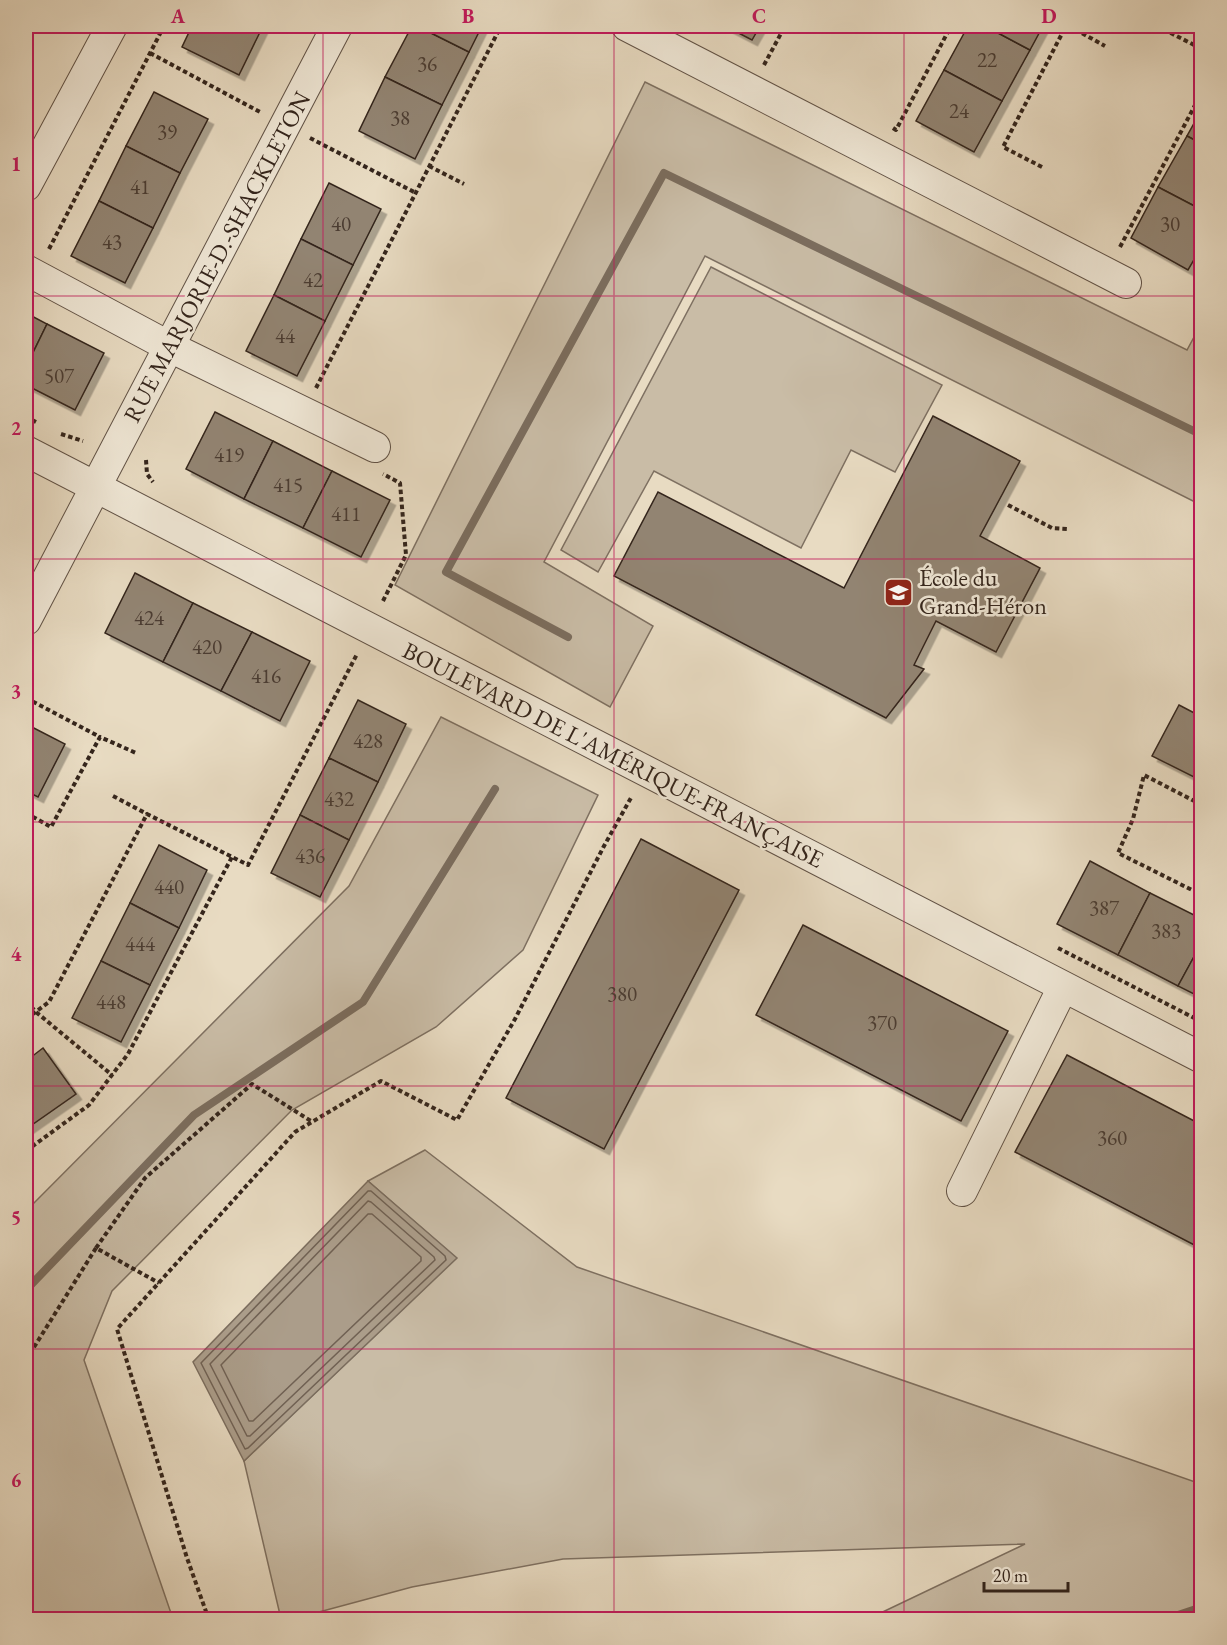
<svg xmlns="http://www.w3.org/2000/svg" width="1227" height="1645" font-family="'EB Garamond',serif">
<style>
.green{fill:#c9bca6;stroke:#7e7061;stroke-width:1.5}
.water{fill:#ab9d8a;stroke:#7b6d5e;stroke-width:1.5}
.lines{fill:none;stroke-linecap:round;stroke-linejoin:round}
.shore{stroke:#706153;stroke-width:1.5}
.stream{stroke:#7b6d5e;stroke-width:8}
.building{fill:#928472;stroke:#34251c;stroke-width:1.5;filter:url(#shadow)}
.minor-casing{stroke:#615246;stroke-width:32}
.path{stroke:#34251c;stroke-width:4;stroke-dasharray:4.5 3;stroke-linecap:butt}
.minor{stroke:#f0e8d7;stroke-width:30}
.grid{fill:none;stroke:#c2185b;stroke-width:1.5;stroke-opacity:0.55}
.labels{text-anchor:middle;stroke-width:5;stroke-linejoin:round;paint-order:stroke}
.number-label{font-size:21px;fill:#4c3d32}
.street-label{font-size:24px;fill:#34251c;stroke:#f0e8d7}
.poi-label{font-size:24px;fill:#34251c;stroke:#f0e8d7;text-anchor:start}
.neatline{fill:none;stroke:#c2185b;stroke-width:2}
.grid-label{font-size:20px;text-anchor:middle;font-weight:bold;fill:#c2185b}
</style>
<defs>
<filter id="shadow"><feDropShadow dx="5.5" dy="5.5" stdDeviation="0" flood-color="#0004"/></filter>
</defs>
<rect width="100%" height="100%" fill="#e8dbc2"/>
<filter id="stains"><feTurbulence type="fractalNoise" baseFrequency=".00333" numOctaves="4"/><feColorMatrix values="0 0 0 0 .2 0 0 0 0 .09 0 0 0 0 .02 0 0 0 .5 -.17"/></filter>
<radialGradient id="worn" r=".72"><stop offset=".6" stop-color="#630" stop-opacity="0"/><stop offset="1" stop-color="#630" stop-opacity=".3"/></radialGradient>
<!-- green -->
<g class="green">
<polygon points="645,82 1187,350 1201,324 1201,505 705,256 544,562 653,626 610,707 395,585"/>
<polygon points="711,267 942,385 895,472 851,450 801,548 654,471 598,572 561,550"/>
<polygon points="441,717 598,795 523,950 436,1027 292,1110 112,1291 84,1360 173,1619 26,1619 26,1211 349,886"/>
<polygon points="425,1150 577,1267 1201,1484 1201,1619 868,1619 1025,1544 563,1559 412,1587 293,1619 281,1619 244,1461 456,1258 368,1181"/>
</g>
<!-- water -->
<polygon class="water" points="368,1181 457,1258 244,1461 193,1362"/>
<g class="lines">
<!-- shore -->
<g class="shore">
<polygon points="368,1191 371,1191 445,1256 446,1260 248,1448 245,1449 201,1363"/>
<polygon points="368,1201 371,1202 434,1257 435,1260 250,1436 247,1436 210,1364"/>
<polygon points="368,1214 372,1214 421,1257 421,1261 253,1421 249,1421 221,1365"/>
</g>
<!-- stream -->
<g class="stream">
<polyline points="568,637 446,572 664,173 1202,435"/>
<polyline points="26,1290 194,1115 363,1002 495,789"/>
<polyline points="1163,1620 1202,1607"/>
</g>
</g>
<!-- building -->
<g class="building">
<polygon points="192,26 263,26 239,75 182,47"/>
<polygon points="412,26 417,26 469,52 442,105 385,77"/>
<polygon points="417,26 482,26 469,52"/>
<polygon points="725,26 760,26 752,40"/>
<polygon points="968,26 985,26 1030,50 1002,101 944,70"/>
<polygon points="985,26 1043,26 1030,50"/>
<polygon points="944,70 1002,101 974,152 916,121"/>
<polygon points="385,77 442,105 415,159 359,131"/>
<polygon points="154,92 208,119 180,173 126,146"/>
<polygon points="1202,109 1202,144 1187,136"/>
<polygon points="1187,136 1202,144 1202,210 1158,187"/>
<polygon points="126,146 180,173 153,228 99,201"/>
<polygon points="329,183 381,209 353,265 301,239"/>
<polygon points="1158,187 1202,210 1202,246 1188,270 1131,238"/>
<polygon points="99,201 153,228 125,283 71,256"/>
<polygon points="301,239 353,265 325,321 274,295"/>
<polygon points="274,295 325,321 297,376 246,351"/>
<polygon points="26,313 47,324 26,367"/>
<polygon points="47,324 104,353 75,410 26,385 26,367"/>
<polygon points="215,412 273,441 244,499 186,469"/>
<polygon points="933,416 1020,461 980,536 1040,568 996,652 936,621 914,665 924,669 886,718 614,576 658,492 844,588"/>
<polygon points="273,441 332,471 303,528 244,499"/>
<polygon points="332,471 390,500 361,557 303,528"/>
<polygon points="135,573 193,603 163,662 105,633"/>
<polygon points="193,603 252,632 221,691 163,662"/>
<polygon points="252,632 310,661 280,721 221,691"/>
<polygon points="358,700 406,724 378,782 329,758"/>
<polygon points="1179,705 1202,717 1202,781 1152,756"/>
<polygon points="26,724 65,744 38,797 26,791"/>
<polygon points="329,758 378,782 349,840 300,815"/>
<polygon points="300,815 349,840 320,897 271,873"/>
<polygon points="641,839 739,890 604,1149 506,1098"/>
<polygon points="159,845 207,870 179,928 130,903"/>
<polygon points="1090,861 1150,893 1118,955 1057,924"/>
<polygon points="1150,893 1202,919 1202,942 1178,986 1118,955"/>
<polygon points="130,903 179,928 150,985 101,961"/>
<polygon points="803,925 1008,1031 961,1121 756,1015"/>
<polygon points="1202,942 1202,998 1178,986"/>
<polygon points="101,961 150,985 121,1042 72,1018"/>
<polygon points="43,1048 76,1094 26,1129 26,1061"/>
<polygon points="1067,1055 1202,1125 1202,1249 1015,1152"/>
</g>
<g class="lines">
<defs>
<g id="minor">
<polyline points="627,26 1126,283"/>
<polyline points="26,186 112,26"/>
<polyline points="26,270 170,347 375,447"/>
<polyline points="26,451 1202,1058"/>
<polyline points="26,620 337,26"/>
<polyline points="962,1191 1063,987"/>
</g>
</defs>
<!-- minor casing -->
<use href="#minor" class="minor-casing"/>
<!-- path -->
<g class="path">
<polyline points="1069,26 1105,46"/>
<polyline points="1157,26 1202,49"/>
<polyline points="150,53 260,112"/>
<polyline points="764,65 785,26"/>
<polyline points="893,128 896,130 951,26"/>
<polyline points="310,138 416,193"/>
<polyline points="429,166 464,184"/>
<polyline points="1042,167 1003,147 1066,26"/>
<polyline points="1120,247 1202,92"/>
<polyline points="49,249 164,26"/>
<polyline points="316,388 501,26"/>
<polyline points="26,417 36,422"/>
<polyline points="61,434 83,441"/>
<polyline points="146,460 147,474 153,482"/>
<polyline points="1008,505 1052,528 1067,529"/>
<polyline points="383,601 406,555 400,483 383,474"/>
<polyline points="26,698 100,737"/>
<polyline points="113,796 147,814"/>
<polyline points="1202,805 1144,775 1133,819 1118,853 1202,895"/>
<polyline points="26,813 51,827 100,737 136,753"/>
<polyline points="1058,948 1202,1022"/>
<polyline points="26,1001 36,1012 112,1075"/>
<polyline points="26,1019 49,1002 147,814 248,865 357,654"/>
<polyline points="26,1151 89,1105 128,1054 232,857"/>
<polyline points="96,1248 145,1178 252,1084 311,1121"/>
<polyline points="26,1360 96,1248 159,1283"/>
<polyline points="209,1620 187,1558 117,1329 295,1132 381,1081 457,1120 515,1019 604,846 632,796"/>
</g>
<!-- minor -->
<use href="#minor" class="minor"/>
</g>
<!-- grid -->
<path class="grid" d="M 323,26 L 323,1620M 614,26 L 614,1620M 904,26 L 904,1620M 26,296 L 1202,296M 26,559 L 1202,559M 26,822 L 1202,822M 26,1086 L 1202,1086M 26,1349 L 1202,1349"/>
<!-- icons -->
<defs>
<symbol id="school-square" viewBox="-11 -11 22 22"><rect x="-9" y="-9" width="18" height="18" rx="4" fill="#8f2418" stroke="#f0e8d7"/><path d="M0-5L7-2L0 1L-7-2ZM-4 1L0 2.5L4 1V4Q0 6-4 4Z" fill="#fff"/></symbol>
</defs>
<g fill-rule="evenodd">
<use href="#school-square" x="882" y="576" width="33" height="33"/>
</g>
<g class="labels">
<!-- number labels -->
<g class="number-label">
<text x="987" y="67">22</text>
<text x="427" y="71">36</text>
<text x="959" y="118">24</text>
<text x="400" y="125">38</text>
<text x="167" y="139">39</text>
<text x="140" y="194">41</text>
<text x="341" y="231">40</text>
<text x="1170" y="231">30</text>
<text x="112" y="249">43</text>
<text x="313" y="287">42</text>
<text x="285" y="343">44</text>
<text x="59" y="383">507</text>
<text x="229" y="462">419</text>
<text x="288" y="492">415</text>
<text x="346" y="521">411</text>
<text x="149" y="625">424</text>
<text x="207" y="654">420</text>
<text x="266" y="683">416</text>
<text x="368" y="748">428</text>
<text x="339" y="806">432</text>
<text x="310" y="863">436</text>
<text x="169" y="894">440</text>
<text x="1104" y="915">387</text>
<text x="1166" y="938">383</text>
<text x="140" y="951">444</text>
<text x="622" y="1001">380</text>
<text x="111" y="1009">448</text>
<text x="882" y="1030">370</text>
<text x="1112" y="1145">360</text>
</g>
<!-- street labels -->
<g class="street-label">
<text transform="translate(217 257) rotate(-62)" y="8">RUE MARJORIE-D.-SHACKLETON</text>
<text transform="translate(613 755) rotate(27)" y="8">BOULEVARD DE L'AMÉRIQUE-FRANÇAISE</text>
</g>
<!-- poi labels -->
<g class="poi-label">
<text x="919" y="586">École du<tspan x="919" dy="28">Grand-Héron</tspan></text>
</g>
</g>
<!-- margin -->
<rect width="1227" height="1645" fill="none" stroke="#e8dbc2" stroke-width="66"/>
<!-- scale -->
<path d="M984 1582v9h84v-9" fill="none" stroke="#34251c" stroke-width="3"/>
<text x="993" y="1582" font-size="18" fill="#34251c" stroke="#f0e8d7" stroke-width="4.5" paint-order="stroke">20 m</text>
<rect x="33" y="33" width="1161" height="1579" class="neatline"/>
<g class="grid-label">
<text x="178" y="23">A</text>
<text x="468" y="23">B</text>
<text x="759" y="23">C</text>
<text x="1049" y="23">D</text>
<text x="16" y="171">1</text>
<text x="16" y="435">2</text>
<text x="16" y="698">3</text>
<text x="16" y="961">4</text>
<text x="16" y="1224">5</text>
<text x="16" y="1487">6</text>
</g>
<rect width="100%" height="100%" filter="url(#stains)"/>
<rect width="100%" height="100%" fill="url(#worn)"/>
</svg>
